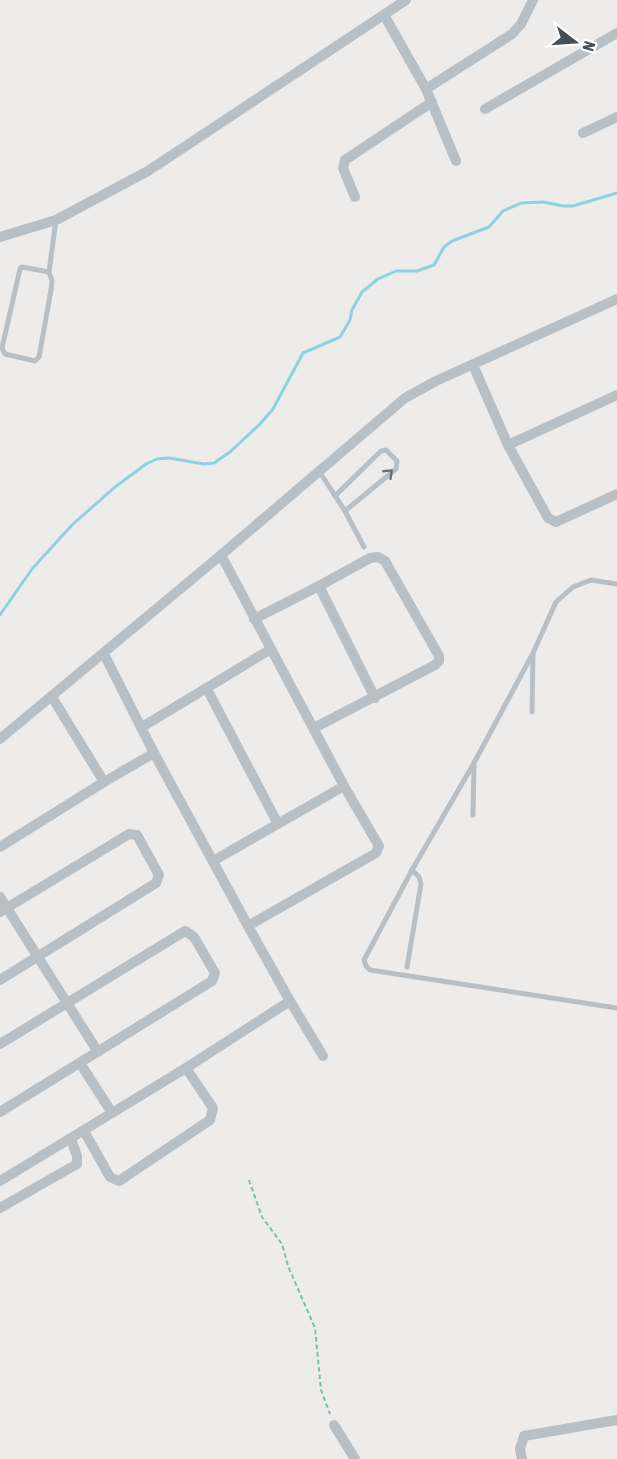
<svg xmlns="http://www.w3.org/2000/svg" width="617" height="1459" font-family="'Asap Condensed',sans-serif">
<style>
.lines{fill:none;stroke-linecap:round;stroke-linejoin:round}
.stream{stroke:#8ed2e1;stroke-width:3}
.path{stroke:#79c29c;stroke-width:2;stroke-dasharray:4.5 3;stroke-linecap:butt}
.lane{stroke:#b8c0c6;stroke-width:5}
.street{stroke:#b8c0c6;stroke-width:10}
.oneway{stroke:#687178}
</style>
<rect width="100%" height="100%" fill="#eeebeb"/>
<g class="lines">
<!-- stream -->
<polyline class="stream" points="0,615 32,569 72,525 115,487 146,464 157,459 169,458 204,464 214,463 230,452 260,424 273,409 303,353 340,337 350,320 352,310 362,292 378,279 396,271 417,271 434,265 444,247 452,241 489,227 503,211 521,203 543,202 563,206 573,206 617,193"/>
<!-- path -->
<polyline class="path" points="249,1180 262,1217 282,1244 288,1266 315,1328 321,1390 330,1414"/>
<!-- lane -->
<g class="lane">
<polyline points="49,272 22,267 20,269 2,348 5,354 35,361 39,357 51,290 52,281 49,272 56,220"/>
<polyline points="319,471 345,511 364,547"/>
<polyline points="335,496 381,451 386,450 397,461 396,469 345,511"/>
<polyline points="617,584 591,580 573,587 556,602 533,653 474,763 412,870 364,960 366,966 370,970 617,1008"/>
<polyline points="532,712 533,654"/>
<polyline points="473,815 474,764"/>
<polyline points="407,967 421,884 419,877 412,870"/>
</g>
<!-- street -->
<g class="street">
<polyline points="384,15 426,89 456,161"/>
<polyline points="426,89 512,34 521,24 533,0"/>
<polyline points="485,109 617,33"/>
<polyline points="583,133 617,117"/>
<polyline points="355,197 343,168 345,160 432,102"/>
<polyline points="0,237 56,220 148,171 406,0"/>
<polyline points="473,365 508,445 548,518 556,522 617,494"/>
<polyline points="508,445 617,395"/>
<polyline points="319,586 375,698"/>
<polyline points="254,619 319,586 370,558 378,557 385,561 439,656 439,661 435,665 314,728"/>
<polyline points="104,654 154,753 248,926 376,853 379,846 344,786 221,555"/>
<polyline points="207,689 278,824"/>
<polyline points="52,697 104,782"/>
<polyline points="142,727 271,649"/>
<polyline points="0,739 221,555 405,398 436,381 617,299"/>
<polyline points="0,847 104,782 154,753"/>
<polyline points="213,861 344,786"/>
<polyline points="0,897 98,1052"/>
<polyline points="0,912 129,834 137,835 159,875 156,883 0,980"/>
<polyline points="290,1001 323,1056"/>
<polyline points="0,1044 185,931 194,937 215,973 212,981 0,1112"/>
<polyline points="80,1063 112,1113"/>
<polyline points="84,1131 110,1177 119,1181 210,1120 213,1108 186,1068"/>
<polyline points="0,1181 186,1068 290,1001 248,926"/>
<polyline points="0,1208 77,1164 77,1156 71,1139"/>
<polyline points="334,1425 355,1459"/>
<polyline points="522,1459 520,1449 524,1436 617,1420"/>
</g>
</g>
<!-- one-way arrows -->
<defs><path id="oneway-chevron" d="M-2-3.5L2.5 0L-2 3.5" fill="none" stroke-width="1.6" stroke-linecap="round" stroke-linejoin="round" transform="scale(1.5)"/></defs>
<use class="oneway" href="#oneway-chevron" transform="translate(389 473) rotate(-44)"/>
<!-- north arrow -->
<g transform="translate(575 42) rotate(107)" stroke="#ffffff" stroke-width="4.5" paint-order="stroke">
<path d="M0-4.5L10 22L0 15L-10 22Z" fill="#464f56"/>
<text y="-9" font-size="16" font-weight="bold" text-anchor="middle" fill="#464f56">N</text>
</g>
</svg>
